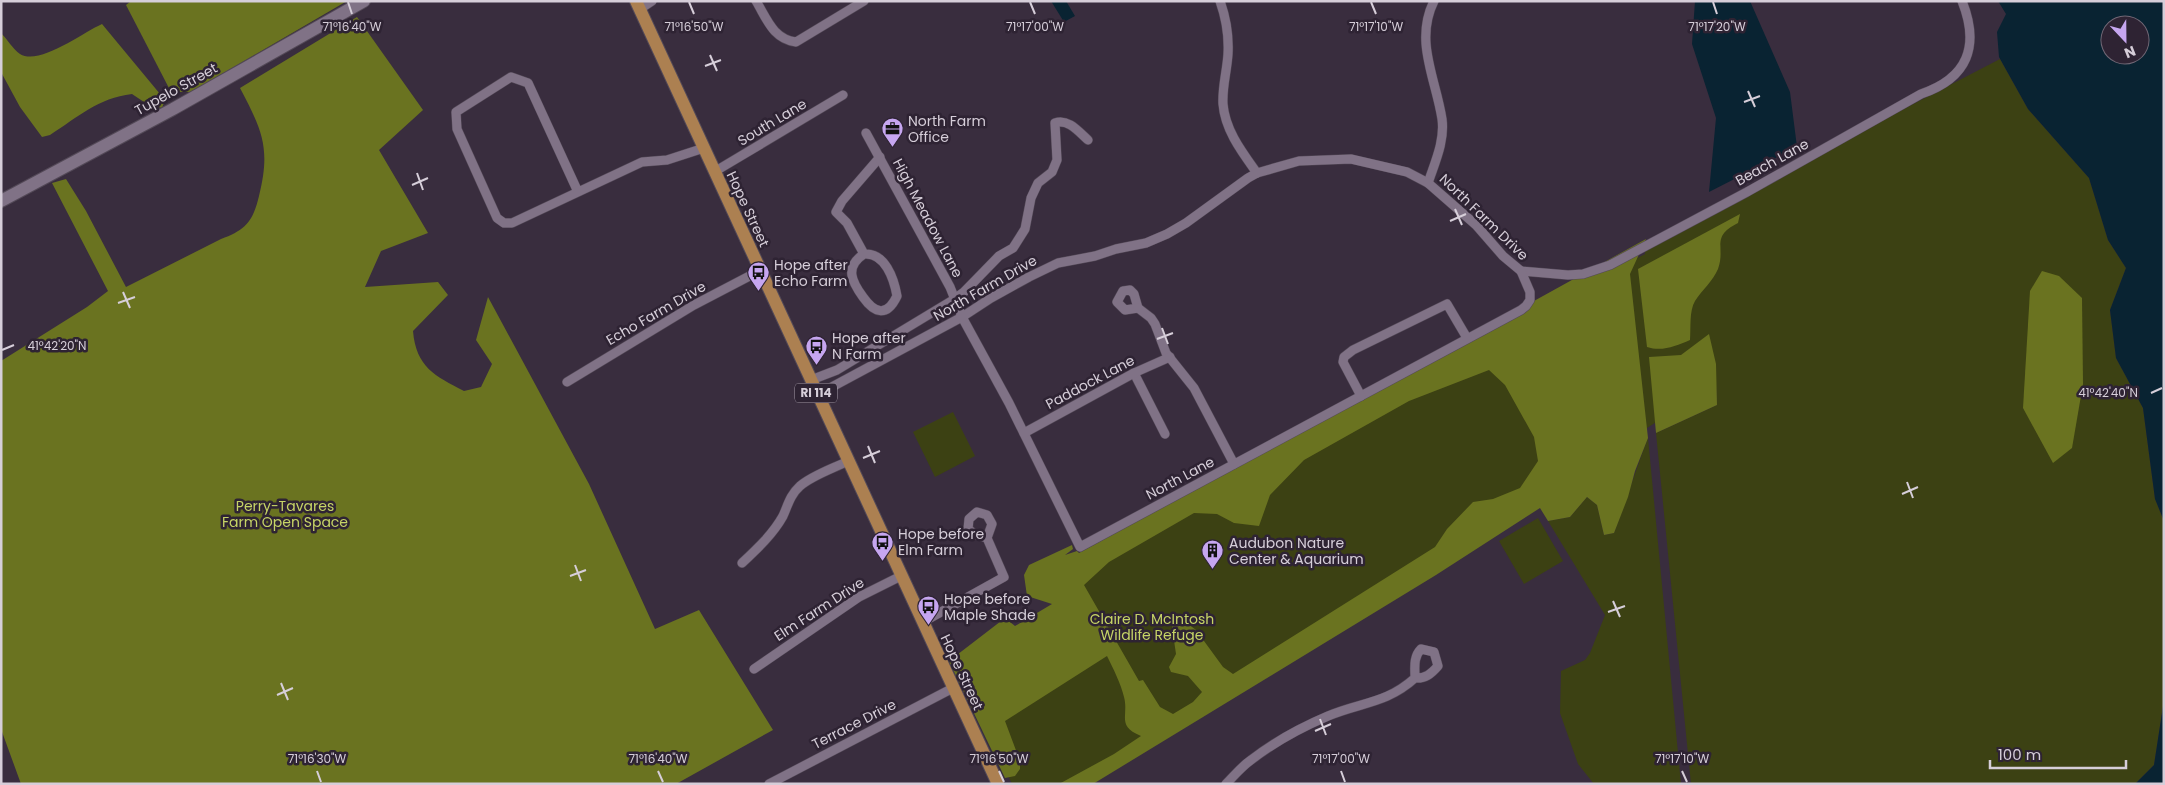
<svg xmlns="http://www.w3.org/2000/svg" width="2165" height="785" font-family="Poppins,sans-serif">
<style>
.green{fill:#3c4113}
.forest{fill:#6a7320;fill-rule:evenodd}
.water{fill:#092332;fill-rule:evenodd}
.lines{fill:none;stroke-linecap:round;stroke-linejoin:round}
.minor-casing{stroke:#534957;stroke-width:10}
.secondary-casing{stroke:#534957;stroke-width:14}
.primary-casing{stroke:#534957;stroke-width:14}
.minor{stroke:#807286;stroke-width:9}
.secondary{stroke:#807286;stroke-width:12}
.primary{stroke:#ac8051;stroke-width:12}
.ticks{fill:none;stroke:#d6ced9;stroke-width:2}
.labels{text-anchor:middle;stroke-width:5;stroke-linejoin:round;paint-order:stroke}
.shield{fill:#2e2333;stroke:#a49ba7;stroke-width:1}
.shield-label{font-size:12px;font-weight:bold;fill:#d6ced9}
.street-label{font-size:14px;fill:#d6ced9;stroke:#2e2333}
.poi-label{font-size:14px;fill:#d6ced9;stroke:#2e2333;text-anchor:start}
.park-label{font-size:14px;fill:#c6d466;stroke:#2e2333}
.ticks-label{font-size:12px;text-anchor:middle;fill:#d6ced9;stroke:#2e2333;stroke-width:5;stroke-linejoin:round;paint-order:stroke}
</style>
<rect width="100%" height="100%" fill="#392d3e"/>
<!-- green -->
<g class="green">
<polygon points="2000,59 2028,109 2089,178 2108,240 2126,268 2110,310 2116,358 2143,408 2155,499 2164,521 2164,700 2154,765 2135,784 1691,784 1656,433 1717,405 1716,384 1089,784 1012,784 956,664 1056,603 1041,574 1645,254 1644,244"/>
<polygon points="953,412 975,456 935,477 913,432"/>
<path d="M 1648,438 L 1681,784 L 1594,784 L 1578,764 L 1560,713 L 1561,671 L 1585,660 L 1590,653 L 1605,615 L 1548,521 L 1570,517 L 1587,497 L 1597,505 L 1604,535 L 1614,533 C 1626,501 1636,469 1648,438 Z"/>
<polygon points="1538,518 1563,561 1524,584 1499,541"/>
</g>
<!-- forest -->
<g class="forest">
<polygon points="131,1 347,1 191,92 171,92 126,5"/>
<path d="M 357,17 L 423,110 L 379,150 L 428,233 L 381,251 L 365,287 L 438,282 L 448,295 L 413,331 C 416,367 435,376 464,391 L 481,387 L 492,364 L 476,340 L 488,297 L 589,484 L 655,629 L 699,610 L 773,730 L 676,784 L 21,784 L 1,729 L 1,361 L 87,307 L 108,291 L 52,183 L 66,179 L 86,211 L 126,287 L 221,239 C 246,230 253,221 259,196 C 271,148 262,130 240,88 Z"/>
<path d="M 102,24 L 165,100 L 162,108 L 147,104 L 132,94 C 98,98 78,117 50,135 L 42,137 L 20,107 L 1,72 L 1,33 C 7,39 13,49 20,54 C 39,66 82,33 102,24 Z"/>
<path d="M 1740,214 L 1738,223 C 1710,237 1726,247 1718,269 C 1713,281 1702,290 1695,301 C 1689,311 1691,328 1690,340 C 1676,346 1662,352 1647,347 L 1638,269 Z"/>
<path d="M 1646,239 L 1630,274 L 1648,438 L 1635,471 L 1628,497 L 1614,533 L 1604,535 L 1597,505 L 1587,497 L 1570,517 L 1548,521 L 1540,508 L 1436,575 L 1093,784 L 1059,784 L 1114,754 L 1141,736 C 1116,726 1129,716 1124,697 C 1121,684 1113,668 1107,656 L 1005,721 L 1020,761 L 1020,769 L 1015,776 L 1005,778 L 949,661 L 1005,618 L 1015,626 L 1052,604 L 1027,596 L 1024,575 L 1029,565 L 1072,545 L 1073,549 L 1065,555 L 1077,551 L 1079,553 ZM 1489,370 L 1505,385 L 1534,437 L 1538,461 L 1520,488 L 1493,499 L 1473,502 L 1447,529 L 1435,547 L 1233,674 L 1223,667 L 1196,630 L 1179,617 L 1171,620 L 1176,654 L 1169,667 L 1171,672 L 1188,676 L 1202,692 L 1193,702 L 1173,714 L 1160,707 L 1143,680 L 1139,681 L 1084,585 L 1109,562 L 1194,513 L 1217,514 L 1234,523 L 1259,526 L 1270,495 L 1304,460 L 1409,401 Z"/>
<polygon points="2042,271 2059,276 2082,298 2083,384 2072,448 2053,463 2023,408 2030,291"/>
<polygon points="1709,334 1716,364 1717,405 1656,433 1649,357 1681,355"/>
</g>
<!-- water -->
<g class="water">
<polygon points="1051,1 1066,1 1075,16 1064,22"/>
<polygon points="1695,1 1750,1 1790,92 1797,147 1709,192 1716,118 1692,44"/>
<path d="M 1998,1 L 2164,1 L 2164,521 L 2155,499 L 2143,408 L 2116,358 L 2110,310 L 2126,268 L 2108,240 L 2089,178 L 2028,109 L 1999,57 L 1997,32 L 2006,14 ZM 2110,25 L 2140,25 L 2140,55 L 2110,55 Z"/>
<polygon points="2164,700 2164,784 2135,784 2154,765"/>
</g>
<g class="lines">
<defs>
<g id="minor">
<path d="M 756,1 C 767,19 773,39 796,42 L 864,1"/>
<path d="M 1220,1 C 1226,18 1229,36 1228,54 C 1227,71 1222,87 1223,104 C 1225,130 1242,152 1257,173"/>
<polyline points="640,9 652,1"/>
<polyline points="714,172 843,95"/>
<path d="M 1428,183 C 1435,162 1445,141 1442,119 C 1436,79 1414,41 1434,1"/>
<polyline points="578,192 528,83 511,77 456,112 457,129 497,218 504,223 512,223 642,162 667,160 704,148"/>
<path d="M 864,254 C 844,267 852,282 863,297 C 875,314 887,317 897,296 C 894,279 885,252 864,254 L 847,223 L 836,212 L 842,201 L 880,157"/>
<path d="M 1521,271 L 1568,275 L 1583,274 L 1610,265 L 1747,192 L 1921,94 C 1968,78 1980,46 1962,1"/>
<polygon points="1130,290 1134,294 1138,308 1125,310 1117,302 1123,291"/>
<polyline points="1138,308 1151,318 1155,324 1166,353 1194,388 1234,464"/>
<polyline points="1134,373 1165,434"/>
<path d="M 811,380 L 837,370 L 953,300 L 964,292 L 999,256 L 1013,248 L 1025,229 L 1031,198 L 1038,183 L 1052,172 L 1057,160 L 1055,123 C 1068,118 1079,132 1088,140"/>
<polyline points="567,382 694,305 761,270"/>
<polyline points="817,395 962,317 991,298 1029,277 1058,263 1095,256 1116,249 1146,243 1167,234 1186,223 1248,178 1257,173 1299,161 1351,159 1407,172 1428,183 1476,225 1503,256 1521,271 1530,292 1530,300 1526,306 1521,310 1080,547 1009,403 962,317 950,287 866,133"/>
<polyline points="1361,396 1343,362 1344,357 1353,350 1447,304 1467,338"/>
<polyline points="1024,433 1134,373 1170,357"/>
<path d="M 742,563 C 757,549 773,534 783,516 C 788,505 790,495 800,486 C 813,475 832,469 848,461"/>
<polyline points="923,622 1004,577 987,538 992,524 987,515 977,512 969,519 968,529 976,535 987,538"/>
<polyline points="754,669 859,597 901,576"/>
<polyline points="769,784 953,688"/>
<path d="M 1226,784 C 1234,776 1241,767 1251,760 C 1273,743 1302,727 1328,716 C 1361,702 1386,704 1415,678 C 1415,668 1413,657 1421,649 L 1434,652 L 1438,666 C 1431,674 1425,679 1415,678"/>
</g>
<polyline id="secondary" points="1,201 173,109 364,1"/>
<polyline id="primary" points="636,1 998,784"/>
</defs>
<!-- minor casing -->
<use href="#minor" class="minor-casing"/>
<!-- secondary casing -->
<use href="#secondary" class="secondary-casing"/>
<!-- primary casing -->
<use href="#primary" class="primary-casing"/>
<!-- minor -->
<use href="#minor" class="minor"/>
<!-- secondary -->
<use href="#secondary" class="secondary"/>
<!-- primary -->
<use href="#primary" class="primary"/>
</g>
<!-- ticks -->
<path class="ticks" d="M 348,2 L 352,14M 689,2 L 694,14M 1030,2 L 1035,14M 1371,2 L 1376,14M 1713,2 L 1717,14M 710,55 L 717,71M 705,66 L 721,60M 1748,91 L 1755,107M 1744,102 L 1760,96M 417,173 L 423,190M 412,185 L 428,178M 1455,209 L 1462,225M 1450,221 L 1466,214M 123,292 L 130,308M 118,303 L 135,297M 1162,328 L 1168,344M 1157,339 L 1173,333M 2,350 L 14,345M 2151,393 L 2162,388M 868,446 L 875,463M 863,458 L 880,451M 1907,482 L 1913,498M 1902,494 L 1918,487M 575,565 L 581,581M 570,576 L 586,570M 1613,601 L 1620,617M 1608,612 L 1625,606M 281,683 L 288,700M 277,695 L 293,688M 1320,719 L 1326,735M 1315,731 L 1331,724M 317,771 L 321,782M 658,771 L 663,782M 999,771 L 1004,782M 1341,771 L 1345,782M 1682,771 L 1687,782"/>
<!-- icons -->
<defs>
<symbol id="office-pin" viewBox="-11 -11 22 30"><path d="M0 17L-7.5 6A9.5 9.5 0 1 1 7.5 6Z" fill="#c6a6f0" stroke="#2e2333"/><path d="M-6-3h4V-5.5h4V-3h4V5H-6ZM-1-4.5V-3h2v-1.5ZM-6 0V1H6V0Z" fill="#111"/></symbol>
<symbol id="bus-pin" viewBox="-11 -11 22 30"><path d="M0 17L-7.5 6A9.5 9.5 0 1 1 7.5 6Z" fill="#c6a6f0" stroke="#2e2333"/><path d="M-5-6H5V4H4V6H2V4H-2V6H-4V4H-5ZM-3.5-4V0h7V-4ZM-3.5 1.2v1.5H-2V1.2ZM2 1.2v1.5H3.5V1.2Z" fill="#111"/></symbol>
<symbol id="building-pin" viewBox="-11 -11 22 30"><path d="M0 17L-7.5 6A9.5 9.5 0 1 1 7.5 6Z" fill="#c6a6f0" stroke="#2e2333"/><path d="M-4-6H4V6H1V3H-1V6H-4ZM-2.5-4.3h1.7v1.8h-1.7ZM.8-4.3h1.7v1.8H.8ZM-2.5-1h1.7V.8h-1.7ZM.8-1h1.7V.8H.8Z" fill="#111"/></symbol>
</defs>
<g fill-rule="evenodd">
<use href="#office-pin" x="880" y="116" width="25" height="34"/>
<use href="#bus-pin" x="746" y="260" width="25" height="34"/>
<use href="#bus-pin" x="804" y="334" width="25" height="34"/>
<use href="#bus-pin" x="870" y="530" width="25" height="34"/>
<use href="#building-pin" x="1200" y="538" width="25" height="34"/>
<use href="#bus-pin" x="916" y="594" width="25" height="34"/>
</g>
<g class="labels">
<!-- shield labels -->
<rect class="shield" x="795" y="383.5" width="42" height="19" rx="4"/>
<g class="shield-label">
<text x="816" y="397">RI 114</text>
</g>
<!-- street labels -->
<g class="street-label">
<text transform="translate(176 89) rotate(-29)" y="5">Tupelo Street</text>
<text transform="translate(772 122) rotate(-31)" y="5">South Lane</text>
<text transform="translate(1772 162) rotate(-29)" y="5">Beach Lane</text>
<text transform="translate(748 209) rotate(65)" y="5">Hope Street</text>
<text transform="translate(1484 217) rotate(44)" y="5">North Farm Drive</text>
<text transform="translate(928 218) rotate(62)" y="5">High Meadow Lane</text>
<text transform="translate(985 288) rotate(-30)" y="5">North Farm Drive</text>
<text transform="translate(656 313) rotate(-30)" y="5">Echo Farm Drive</text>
<text transform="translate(1090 382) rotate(-28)" y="5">Paddock Lane</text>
<text transform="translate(1180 478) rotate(-28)" y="5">North Lane</text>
<text transform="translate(819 609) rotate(-33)" y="5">Elm Farm Drive</text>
<text transform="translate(962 672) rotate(65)" y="5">Hope Street</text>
<text transform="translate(854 724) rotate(-27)" y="5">Terrace Drive</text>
</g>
<!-- poi labels -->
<g class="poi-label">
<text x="908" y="126">North Farm<tspan x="908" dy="16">Office</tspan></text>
<text x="774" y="270">Hope after<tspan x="774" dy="16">Echo Farm</tspan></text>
<text x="832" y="343">Hope after<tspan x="832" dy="16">N Farm</tspan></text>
<text x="898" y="539">Hope before<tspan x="898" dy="16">Elm Farm</tspan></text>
<text x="1229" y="548">Audubon Nature<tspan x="1229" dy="16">Center &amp; Aquarium</tspan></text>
<text x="944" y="604">Hope before<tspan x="944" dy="16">Maple Shade</tspan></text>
</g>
<!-- park labels -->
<g class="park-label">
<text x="285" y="511">Perry-Tavares<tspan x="285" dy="16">Farm Open Space</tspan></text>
<text x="1152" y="624">Claire D. McIntosh<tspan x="1152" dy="16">Wildlife Refuge</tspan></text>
</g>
</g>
<g class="ticks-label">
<text x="352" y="31">71°16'40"W</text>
<text x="694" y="31">71°16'50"W</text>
<text x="1376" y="31">71°17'10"W</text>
<text x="1035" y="31">71°17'00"W</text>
<text x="1717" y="31">71°17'20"W</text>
<text x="57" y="350">41°42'20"N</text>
<text x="2108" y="397">41°42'40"N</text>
<text x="317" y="763">71°16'30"W</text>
<text x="658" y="763">71°16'40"W</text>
<text x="999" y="763">71°16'50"W</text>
<text x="1341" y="763">71°17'00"W</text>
<text x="1682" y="763">71°17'10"W</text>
</g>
<!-- border -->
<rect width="2165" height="785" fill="none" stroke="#d6ced9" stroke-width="5"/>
<!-- north arrow -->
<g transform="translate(2125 40) rotate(158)"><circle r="24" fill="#2e2333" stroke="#716775"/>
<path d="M0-4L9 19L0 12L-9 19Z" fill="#c6a6f0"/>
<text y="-8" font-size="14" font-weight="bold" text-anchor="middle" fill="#d6ced9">N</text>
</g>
<!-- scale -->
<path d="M1990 760v8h136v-8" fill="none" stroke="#d6ced9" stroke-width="2.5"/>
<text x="1998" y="760" font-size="15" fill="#d6ced9" stroke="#2e2333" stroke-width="4" paint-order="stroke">100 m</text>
</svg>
